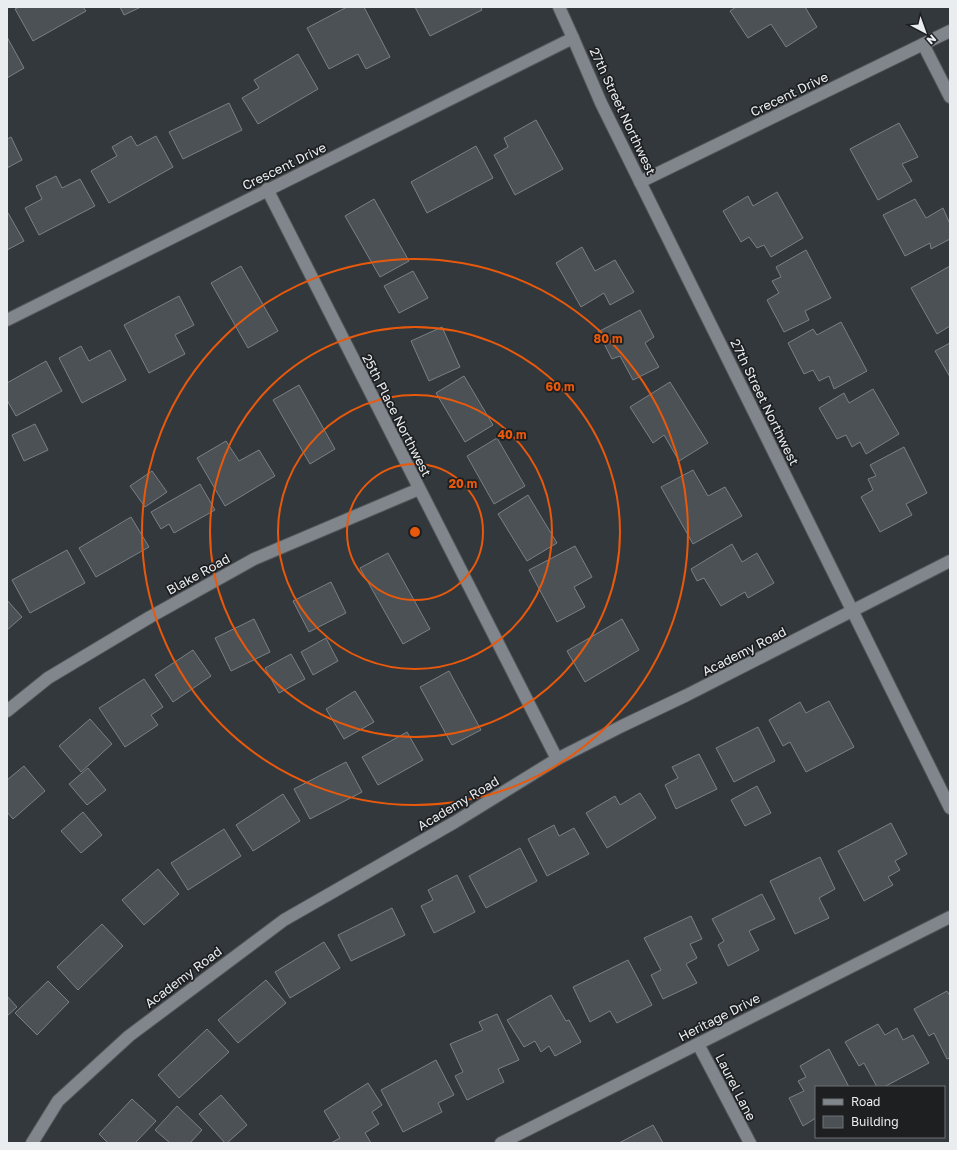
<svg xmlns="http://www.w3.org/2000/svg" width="957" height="1150" font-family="'Golos Text',sans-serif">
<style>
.building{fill:#4c5155;stroke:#7b8085}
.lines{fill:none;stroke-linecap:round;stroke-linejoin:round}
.minor-casing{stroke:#515558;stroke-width:14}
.minor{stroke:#80868b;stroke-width:12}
.ring{fill:none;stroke:#e8590c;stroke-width:2}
.labels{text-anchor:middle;stroke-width:3.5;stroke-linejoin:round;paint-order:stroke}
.street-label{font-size:13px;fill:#eaedf0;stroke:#1d1f21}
.centre{fill:#e8590c;stroke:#1d1f21;stroke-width:2}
.ring-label{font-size:12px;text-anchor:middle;font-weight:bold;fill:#e8590c;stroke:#1d1f21;stroke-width:3.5;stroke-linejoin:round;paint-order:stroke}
</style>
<rect width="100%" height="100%" fill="#33383c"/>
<!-- building -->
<g class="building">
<polygon points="19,7 83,7 86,11 33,41 15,9"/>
<polygon points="120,7 141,7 124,15"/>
<polygon points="347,7 364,7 390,57 366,69 358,54 329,69 307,28"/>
<polygon points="415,7 481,7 482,10 430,36"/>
<polygon points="736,7 805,7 817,27 786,47 771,24 748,38 730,11"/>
<polygon points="7,37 24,68 7,78"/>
<polygon points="298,54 318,89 258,124 242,98 259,88 254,80"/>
<polygon points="229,103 242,130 183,159 169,132"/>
<polygon points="536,120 563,169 515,195 494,155 508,147 504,138"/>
<polygon points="899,123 918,157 902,164 912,181 878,200 850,149"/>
<polygon points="131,136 137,146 156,136 173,167 109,203 91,171 117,156 112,147"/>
<polygon points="11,137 22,160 7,168 7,139"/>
<polygon points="476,146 493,178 427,213 411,182"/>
<polygon points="56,176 62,188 80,179 95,206 39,235 25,208 42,199 36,186"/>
<polygon points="777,192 803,238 771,257 764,245 757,248 749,237 741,242 723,211 748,196 753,206"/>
<polygon points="374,199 409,261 380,277 345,216"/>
<polygon points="915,199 926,218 943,208 950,224 950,239 931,249 930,243 905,256 883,215"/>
<polygon points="8,213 24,241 7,250 7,214"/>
<polygon points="582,247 595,271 615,260 634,292 610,305 604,293 581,307 556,263"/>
<polygon points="806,250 831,298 805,311 809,320 784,332 767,300 779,293 772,281 781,277 776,267"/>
<polygon points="241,266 278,331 248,348 211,283"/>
<polygon points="950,266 950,326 937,334 911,288"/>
<polygon points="413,271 428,298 399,313 384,286"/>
<polygon points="179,296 194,325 175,335 185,354 149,373 124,325"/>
<polygon points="640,310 654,337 645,343 659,367 633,380 620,356 612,359 598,332"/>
<polygon points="841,322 867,371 834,389 829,376 819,381 813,370 804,374 788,343 813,329 817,335"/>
<polygon points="442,327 460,367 429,381 411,341"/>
<polygon points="950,343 950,377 935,351"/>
<polygon points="81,346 89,361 110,350 126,380 82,403 59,358"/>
<polygon points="46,361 62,391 16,416 7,400 7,383"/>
<polygon points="464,376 493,425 465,442 436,393"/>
<polygon points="670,382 708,443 679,461 664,435 653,443 630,407"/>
<polygon points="299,385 335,449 310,464 273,400"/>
<polygon points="873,389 899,434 866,454 860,442 852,447 846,435 837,439 819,408 844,393 849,403"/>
<polygon points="35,424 48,450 24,461 12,435"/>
<polygon points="497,438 525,486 494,504 467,456"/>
<polygon points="226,441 239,461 259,450 275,476 225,506 197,458"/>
<polygon points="904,447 927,493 906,504 912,515 880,532 861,497 873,490 868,479 876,476 870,465"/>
<polygon points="693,470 708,496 725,487 742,516 693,544 661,487"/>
<polygon points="152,471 167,492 145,507 130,486"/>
<polygon points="200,484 215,510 174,533 169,524 161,529 151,512"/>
<polygon points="528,495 557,543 527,561 498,514"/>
<polygon points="131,517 149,547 96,577 79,548"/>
<polygon points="732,544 742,562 757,553 774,583 748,598 745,592 721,606 704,578 697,581 691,569"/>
<polygon points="575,546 592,577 574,587 585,607 557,622 529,570"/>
<polygon points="67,550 85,583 30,613 12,580"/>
<polygon points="388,553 430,629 403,644 360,568"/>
<polygon points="331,582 346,613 309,632 293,601"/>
<polygon points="7,600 22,617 7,630"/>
<polygon points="254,619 270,652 231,671 215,638"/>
<polygon points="622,619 639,650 585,682 567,651"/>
<polygon points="326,638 338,661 313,675 301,652"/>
<polygon points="193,650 211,676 173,702 155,675"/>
<polygon points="291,654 305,679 279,693 265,668"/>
<polygon points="449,671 481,730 452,745 420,687"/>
<polygon points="144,679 163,707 151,715 158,725 125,747 99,708"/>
<polygon points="355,691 374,722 344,739 326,709"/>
<polygon points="829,701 854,747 806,772 790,742 783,746 769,720 800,702 806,713"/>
<polygon points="90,719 112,744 81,772 59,746"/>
<polygon points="758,727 775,761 734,782 716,748"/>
<polygon points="407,732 423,760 378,785 362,757"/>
<polygon points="699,754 717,789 676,809 665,785 678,778 672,767"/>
<polygon points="346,762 362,792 310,819 294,789"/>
<polygon points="24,766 45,791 13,819 7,812 7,780"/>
<polygon points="88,768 106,790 87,805 69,784"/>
<polygon points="757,786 771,813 745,826 731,800"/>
<polygon points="640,793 656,818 607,848 586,813 615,796 620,805"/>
<polygon points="283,794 300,821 253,851 236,825"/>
<polygon points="83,812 102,835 81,853 61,831"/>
<polygon points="891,823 907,854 895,861 900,870 888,877 893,885 864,901 838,851"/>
<polygon points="554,825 559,836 574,828 589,854 547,876 528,839"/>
<polygon points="224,829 241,856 188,890 171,863"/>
<polygon points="520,848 537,881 486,908 469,876"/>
<polygon points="820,857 835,889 819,898 829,918 795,934 770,881"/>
<polygon points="158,869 179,894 144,925 122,900"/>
<polygon points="457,875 475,912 434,933 421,906 433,900 428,890"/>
<polygon points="762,894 775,919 749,931 759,950 728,966 718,945 724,941 712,919"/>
<polygon points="392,908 405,935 351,961 338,935"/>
<polygon points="691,916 702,939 690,944 697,958 686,964 697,983 663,999 651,975 661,970 644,938"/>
<polygon points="102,924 123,946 78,990 57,967"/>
<polygon points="324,942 340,968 290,998 275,972"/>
<polygon points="628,960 652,1005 617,1023 610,1011 590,1022 573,987"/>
<polygon points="266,980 286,1003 238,1043 218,1020"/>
<polygon points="48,981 69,1002 37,1035 15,1013"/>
<polygon points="947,991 950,996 950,1058 947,1059 934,1033 929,1036 914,1009"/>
<polygon points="551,995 566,1021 569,1020 581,1042 555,1056 549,1046 541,1052 535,1041 524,1047 507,1020"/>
<polygon points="7,996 17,1007 7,1016"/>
<polygon points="497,1014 519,1060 498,1069 504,1082 467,1100 455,1076 463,1072 450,1044 483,1030 479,1022"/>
<polygon points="878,1024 885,1035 897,1028 903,1040 913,1035 929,1063 884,1087 877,1087 864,1063 859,1066 845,1042"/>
<polygon points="207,1029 229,1052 179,1098 158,1075"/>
<polygon points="829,1049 849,1087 816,1087 816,1118 803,1126 789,1098 804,1091 798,1081 806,1077 800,1066"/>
<polygon points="436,1060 454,1095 438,1103 442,1112 403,1132 381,1090"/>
<polygon points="368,1083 382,1105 372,1112 379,1124 365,1133 371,1143 331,1143 340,1138 324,1111"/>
<polygon points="221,1095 247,1125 227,1143 225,1143 199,1114"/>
<polygon points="132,1099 156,1121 135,1143 108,1143 99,1134"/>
<polygon points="177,1106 202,1130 190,1143 170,1143 155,1130"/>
<polygon points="653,1125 663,1143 619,1143"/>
</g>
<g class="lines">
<defs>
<g id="minor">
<polyline points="559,7 573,38 601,103 950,808"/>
<polyline points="923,44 950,97"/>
<polyline points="640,182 950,31"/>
<polyline points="267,189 557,759"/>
<polyline points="7,320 573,38"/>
<polyline points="7,711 48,678 150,617 254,559 419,489"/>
<polyline points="698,1044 750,1143"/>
<polyline points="32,1143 58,1101 129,1036 284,920 455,822 557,759 622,726 687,695 950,561"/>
<polyline points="501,1143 950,917"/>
</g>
</defs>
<!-- minor casing -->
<use href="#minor" class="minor-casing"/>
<!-- minor -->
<use href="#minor" class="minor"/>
</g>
<!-- distance rings -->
<g class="ring">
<circle cx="415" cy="532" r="68"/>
<circle cx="415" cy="532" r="137"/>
<circle cx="415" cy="532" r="205"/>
<circle cx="415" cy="532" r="273"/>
</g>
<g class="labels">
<!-- street labels -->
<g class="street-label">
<text transform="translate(789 94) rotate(-26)" y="5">Crecent Drive</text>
<text transform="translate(623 111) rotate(65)" y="5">27th Street Northwest</text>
<text transform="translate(284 166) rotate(-26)" y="5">Crescent Drive</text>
<text transform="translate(765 402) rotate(64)" y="5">27th Street Northwest</text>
<text transform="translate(397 415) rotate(63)" y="5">25th Place Northwest</text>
<text transform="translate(198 574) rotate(-29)" y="5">Blake Road</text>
<text transform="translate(744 651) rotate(-27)" y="5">Academy Road</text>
<text transform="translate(458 803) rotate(-31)" y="5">Academy Road</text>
<text transform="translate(183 977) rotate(-37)" y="5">Academy Road</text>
<text transform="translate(719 1017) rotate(-27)" y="5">Heritage Drive</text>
<text transform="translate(736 1087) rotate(63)" y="5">Laurel Lane</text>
</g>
</g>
<circle cx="415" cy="532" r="6" class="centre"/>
<g class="ring-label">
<text x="608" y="343">80 m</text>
<text x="560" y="391">60 m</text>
<text x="512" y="439">40 m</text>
<text x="463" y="488">20 m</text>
</g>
<!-- border -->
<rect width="957" height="1150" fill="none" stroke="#eaedf0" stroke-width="16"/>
<!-- legend -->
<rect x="815" y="1086" width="130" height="52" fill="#1d1f21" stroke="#6f7174"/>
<rect x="823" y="1099" width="20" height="6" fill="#80868b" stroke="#6f7174"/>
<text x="851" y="1106" font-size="12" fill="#eaedf0">Road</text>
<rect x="823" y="1116" width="20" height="12" fill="#4c5155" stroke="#6f7174"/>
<text x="851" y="1126" font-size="12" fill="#eaedf0">Building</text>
<!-- north arrow -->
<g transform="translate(925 32) rotate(139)" stroke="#1d1f21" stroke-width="3" paint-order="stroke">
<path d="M0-3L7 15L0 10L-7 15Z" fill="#eaedf0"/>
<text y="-6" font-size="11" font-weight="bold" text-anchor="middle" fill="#eaedf0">N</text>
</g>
</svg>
